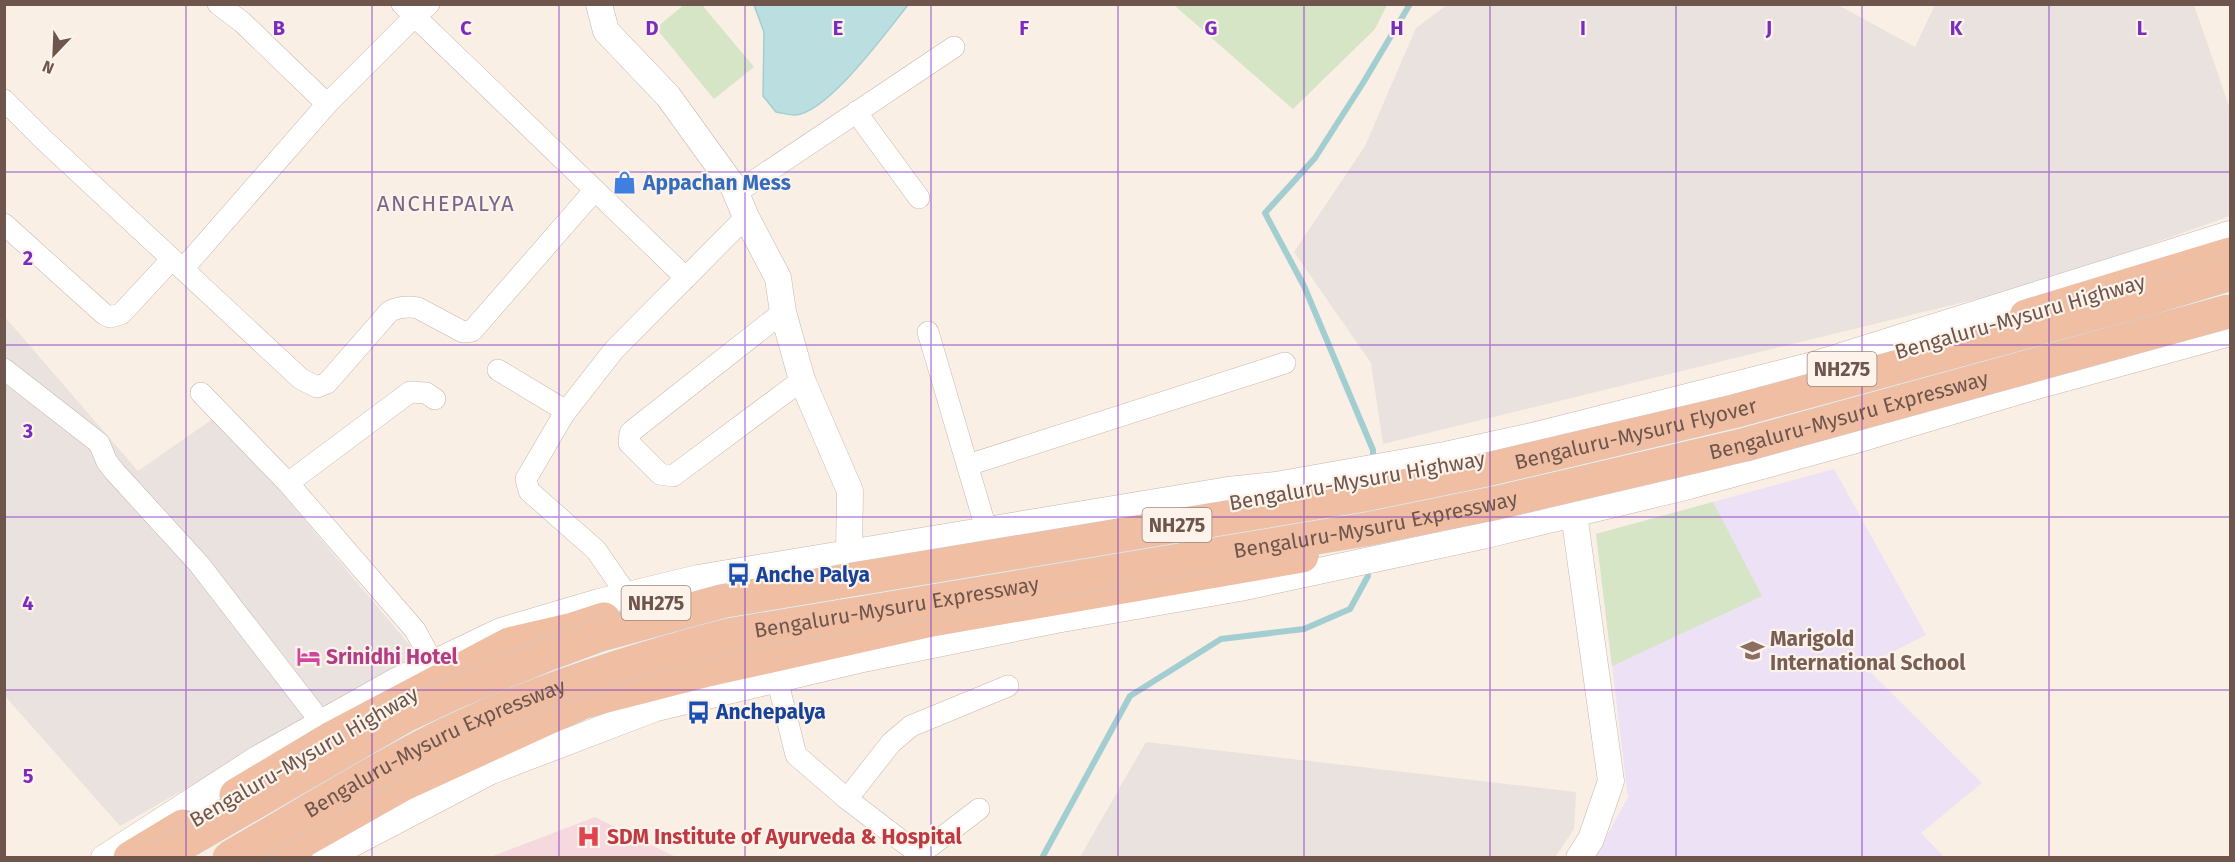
<svg xmlns="http://www.w3.org/2000/svg" width="2235" height="862" font-family="'Fira Sans',sans-serif">
<style>
.industrial{fill:#e9e2de}
.education{fill:#ece1f5}
.medical{fill:#f6d9df}
.green{fill:#d5e5c5}
.water{fill:#bbdee0;stroke:#a3ced1;stroke-width:1.5}
.lines{fill:none;stroke-linecap:round;stroke-linejoin:round}
.stream{stroke:#a3ced1;stroke-width:6}
.minor-casing{stroke:#c9b6ac;stroke-width:22}
.tertiary-casing{stroke:#c9b6ac;stroke-width:27}
.trunk-casing{stroke:#d4ccca;stroke-width:34}
.minor{stroke:#fff;stroke-width:21}
.tertiary{stroke:#fff;stroke-width:26}
.trunk{stroke:#efbea3;stroke-width:33}
.trunk-bridge-casing{stroke:#d4ccca;stroke-width:34;stroke-linecap:butt}
.trunk-bridge{stroke:#efbea3;stroke-width:33}
.grid{fill:none;stroke:#7b2cbf;stroke-width:1.5;stroke-opacity:0.55}
.labels{text-anchor:middle;stroke-width:4.5;stroke-linejoin:round;paint-order:stroke}
.shield{fill:#fdf3ea;stroke:#9a857c;stroke-width:1.5}
.shield-label{font-size:20px;font-weight:bold;fill:#6f564d}
.shop-label{font-size:21px;font-weight:bold;fill:#366cbe;stroke:#fdf3ea;text-anchor:start}
.street-label{font-size:21px;fill:#6f564d;stroke:#fdf3ea}
.transit-label{font-size:21px;font-weight:bold;fill:#164399;stroke:#fdf3ea;text-anchor:start}
.education-label{font-size:21px;font-weight:bold;fill:#785e54;stroke:#fdf3ea;text-anchor:start}
.hotel-label{font-size:21px;font-weight:bold;fill:#b23c85;stroke:#fdf3ea;text-anchor:start}
.health-label{font-size:21px;font-weight:bold;fill:#be3a42;stroke:#fdf3ea;text-anchor:start}
.neighbourhood-label{font-size:22px;letter-spacing:1.5px;fill:#7a658b;stroke:#fdf3ea}
.grid-label{font-size:20px;text-anchor:middle;font-weight:bold;fill:#7b2cbf;stroke:#fdf3ea;stroke-width:4.5;stroke-linejoin:round;paint-order:stroke}
</style>
<rect width="100%" height="100%" fill="#f9efe4"/>
<!-- industrial -->
<g class="industrial">
<polygon points="1447,5 1838,5 1915,47 1935,5 2194,5 2230,109 2230,216 2038,284 1383,444 1371,363 1294,252 1365,146 1416,28"/>
<polygon points="4,316 138,471 217,416 419,656 120,826 5,696"/>
<polygon points="1146,742 1576,792 1574,829 1555,857 1080,857"/>
</g>
<!-- education -->
<polygon class="education" points="1834,469 1926,635 1864,666 1982,783 1921,833 1944,857 1595,858 1628,797 1596,534"/>
<!-- medical -->
<polygon class="medical" points="595,817 676,857 490,857"/>
<!-- green -->
<g class="green">
<polygon points="685,4 702,5 754,67 714,99 656,28"/>
<polygon points="1174,5 1387,5 1375,29 1293,109"/>
<polygon points="1713,502 1762,596 1612,666 1596,534"/>
</g>
<!-- water -->
<path class="water" d="M 754,5 L 754,4 L 908,5 C 887,31 828,113 795,115 C 789,115 782,113 776,112 L 763,96 L 764,32 Z"/>
<g class="lines">
<!-- stream -->
<g class="stream">
<polyline points="1373,462 1373,450 1304,286 1265,213 1315,158 1363,83 1410,4"/>
<polyline points="1042,858 1130,696 1221,639 1304,629 1350,609 1368,576 1368,566"/>
</g>
<defs>
<g id="minor">
<polyline points="218,4 242,22 327,104"/>
<polyline points="402,4 686,278"/>
<path d="M 4,100 L 44,140 L 301,379 L 317,387 L 327,383 L 390,311 C 399,307 408,306 418,308 L 463,332 L 472,331 L 594,191"/>
<polyline points="856,112 919,198"/>
<polyline points="736,193 954,47"/>
<polyline points="4,224 104,314 110,317 121,314 172,259"/>
<polyline points="183,269 327,104 414,17 429,4"/>
<polyline points="783,312 632,431 630,433 629,443 660,474 673,476 802,380"/>
<polyline points="928,332 990,542"/>
<polyline points="4,369 99,443 107,462 115,472 199,564 321,722"/>
<polyline points="498,370 566,411"/>
<polyline points="201,393 288,483 415,630 433,663"/>
<polyline points="968,465 1285,363"/>
<polyline points="288,483 410,392 426,393 435,399"/>
<polyline points="627,595 596,550 529,491 526,479 564,414 614,350 746,217"/>
<polyline points="777,679 796,755 847,799 911,848 921,850 928,848 979,809"/>
<polyline points="847,799 891,743 911,726 1008,686"/>
</g>
<g id="tertiary">
<polyline points="599,4 606,31 668,96 733,186 746,217 778,278 783,312 802,380 850,491 849,553 856,633"/>
<polyline points="1569,499 1574,514 1611,781 1591,839 1579,858"/>
<polyline points="104,858 259,758 396,681 501,631 599,602 698,578 1228,490 1276,485 1445,455 1532,436 1813,365 2230,234"/>
<polyline points="325,858 491,771 656,708 858,660 1056,620 1240,588 1482,536 1689,486 1856,440 2026,389 2230,333"/>
</g>
<g id="trunk">
<polyline points="2026,316 2230,254"/>
<polyline points="236,795 333,737 509,644 573,629 604,619"/>
<polyline points="130,858 183,826"/>
<polyline points="273,858 404,784 583,702 704,671 932,620 1302,556"/>
</g>
</defs>
<!-- minor casing -->
<use href="#minor" class="minor-casing"/>
<!-- tertiary casing -->
<use href="#tertiary" class="tertiary-casing"/>
<!-- trunk casing -->
<use href="#trunk" class="trunk-casing"/>
<!-- minor -->
<use href="#minor" class="minor"/>
<!-- tertiary -->
<use href="#tertiary" class="tertiary"/>
<!-- trunk -->
<use href="#trunk" class="trunk"/>
<defs>
<g id="trunk-bridge">
<path id="s1" d="M 158,858 L 406,715 L 453,693 L 548,654 L 599,635 L 723,601 L 1362,495 L 1489,469 L 1735,411 L 2150,298 L 2230,274"/>
<path id="s2" d="M 229,858 C 293,821 357,781 423,746 C 520,696 625,662 730,635 L 1368,529 L 1496,503 L 1744,445 L 2230,311"/>
</g>
</defs>
<!-- trunk-bridge casing -->
<use href="#trunk-bridge" class="trunk-bridge-casing"/>
<!-- trunk-bridge -->
<use href="#trunk-bridge" class="trunk-bridge"/>
</g>
<!-- grid -->
<path class="grid" d="M 186,4 L 186,858M 372,4 L 372,858M 559,4 L 559,858M 745,4 L 745,858M 931,4 L 931,858M 1118,4 L 1118,858M 1304,4 L 1304,858M 1490,4 L 1490,858M 1676,4 L 1676,858M 1862,4 L 1862,858M 2049,4 L 2049,858M 4,172 L 2230,172M 4,345 L 2230,345M 4,517 L 2230,517M 4,690 L 2230,690"/>
<!-- icons -->
<defs>
<symbol id="shop-bare" viewBox="-9 -9 18 18"><path d="M-5-2.5h2.3a2.7 3.5 0 0 1 5.4 0H5L5.5 6h-11ZM-1.5-2.5h3a1.5 2.3 0 0 0-3 0Z" fill="#3f7fe0" stroke="#fdf3ea" stroke-width="2.5" paint-order="stroke"/></symbol>
<symbol id="bus-bare" viewBox="-9 -9 18 18"><path d="M-5-6H5V4H4V6H2V4H-2V6H-4V4H-5ZM-3.5-4V0h7V-4ZM-3.5 1.2v1.5H-2V1.2ZM2 1.2v1.5H3.5V1.2Z" fill="#1a4fb4" stroke="#fdf3ea" stroke-width="2.5" paint-order="stroke"/></symbol>
<symbol id="school-bare" viewBox="-9 -9 18 18"><path d="M0-5L7-2L0 1L-7-2ZM-4 1L0 2.5L4 1V4Q0 6-4 4Z" fill="#8d6e63" stroke="#fdf3ea" stroke-width="2.5" paint-order="stroke"/></symbol>
<symbol id="hotel-bare" viewBox="-9 -9 18 18"><path d="M-6-4.5h1.5V1H6V5H4.5V3h-9V5H-6ZM-4 0a1.8 1.8 0 1 1 3.6 0ZM.5 0V-2.5h3Q6-2.5 6 0Z" fill="#d1479c" stroke="#fdf3ea" stroke-width="2.5" paint-order="stroke"/></symbol>
<symbol id="hospital-bare" viewBox="-9 -9 18 18"><path d="M-5-5h3v3.5h4V-5h3V5h-3V1.5h-4V5h-3Z" fill="#e0444e" stroke="#fdf3ea" stroke-width="2.5" paint-order="stroke"/></symbol>
</defs>
<g fill-rule="evenodd">
<use href="#shop-bare" x="608" y="166" width="33" height="33"/>
<use href="#bus-bare" x="722" y="558" width="33" height="33"/>
<use href="#school-bare" x="1736" y="634" width="33" height="33"/>
<use href="#hotel-bare" x="292" y="640" width="33" height="33"/>
<use href="#bus-bare" x="682" y="696" width="33" height="33"/>
<use href="#hospital-bare" x="572" y="820" width="33" height="33"/>
</g>
<g class="labels">
<!-- shield labels -->
<g class="shield">
<rect x="1807.5" y="352" width="69" height="34" rx="4.5"/>
<rect x="1142.5" y="508" width="69" height="34" rx="4.5"/>
<rect x="621.5" y="586" width="69" height="34" rx="4.5"/>
</g>
<g class="shield-label">
<text x="1842" y="376">NH275</text>
<text x="1177" y="532">NH275</text>
<text x="656" y="610">NH275</text>
</g>
<!-- shop labels -->
<g class="shop-label">
<text x="643" y="190">Appachan Mess</text>
</g>
<!-- street labels -->
<g class="street-label">
<text transform="translate(2020 317) rotate(-16)" y="7">Bengaluru-Mysuru Highway</text>
<text dy="7" stroke="none"><textPath href="#s2" startOffset="1692">Bengaluru-Mysuru Expressway</textPath></text>
<text dy="7" stroke="none"><textPath href="#s1" startOffset="1552">Bengaluru-Mysuru Flyover</textPath></text>
<text transform="translate(1357 481) rotate(-10)" y="7">Bengaluru-Mysuru Highway</text>
<text dy="7" stroke="none"><textPath href="#s2" startOffset="1206">Bengaluru-Mysuru Expressway</textPath></text>
<text dy="7" stroke="none"><textPath href="#s2" startOffset="720">Bengaluru-Mysuru Expressway</textPath></text>
<text dy="7" stroke="none"><textPath href="#s2" startOffset="234">Bengaluru-Mysuru Expressway</textPath></text>
<text transform="translate(304 757) rotate(-30)" y="7">Bengaluru-Mysuru Highway</text>
</g>
<!-- transit labels -->
<g class="transit-label">
<text x="756" y="582">Anche Palya</text>
<text x="716" y="719">Anchepalya</text>
</g>
<!-- education labels -->
<g class="education-label">
<text x="1770" y="646">Marigold<tspan x="1770" dy="24">International School</tspan></text>
</g>
<!-- hotel labels -->
<g class="hotel-label">
<text x="326" y="664">Srinidhi Hotel</text>
</g>
<!-- health labels -->
<g class="health-label">
<text x="607" y="844">SDM Institute of Ayurveda &amp; Hospital</text>
</g>
<!-- neighbourhood labels -->
<g class="neighbourhood-label">
<text x="446" y="211">ANCHEPALYA</text>
</g>
</g>
<g class="grid-label">
<text x="279" y="35">B</text>
<text x="466" y="35">C</text>
<text x="652" y="35">D</text>
<text x="838" y="35">E</text>
<text x="1024" y="35">F</text>
<text x="1211" y="35">G</text>
<text x="1397" y="35">H</text>
<text x="1583" y="35">I</text>
<text x="1769" y="35">J</text>
<text x="1956" y="35">K</text>
<text x="2142" y="35">L</text>
<text x="28" y="265">2</text>
<text x="28" y="438">3</text>
<text x="28" y="610">4</text>
<text x="28" y="783">5</text>
</g>
<!-- border -->
<rect width="2235" height="862" fill="none" stroke="#6f564d" stroke-width="12"/>
<!-- north arrow -->
<g transform="translate(54 54) rotate(203)" stroke="#fdf3ea" stroke-width="4.5" paint-order="stroke">
<path d="M0-4.5L10 22L0 15L-10 22Z" fill="#6f564d"/>
<text y="-9" font-size="16" font-weight="bold" text-anchor="middle" fill="#6f564d">N</text>
</g>
</svg>
